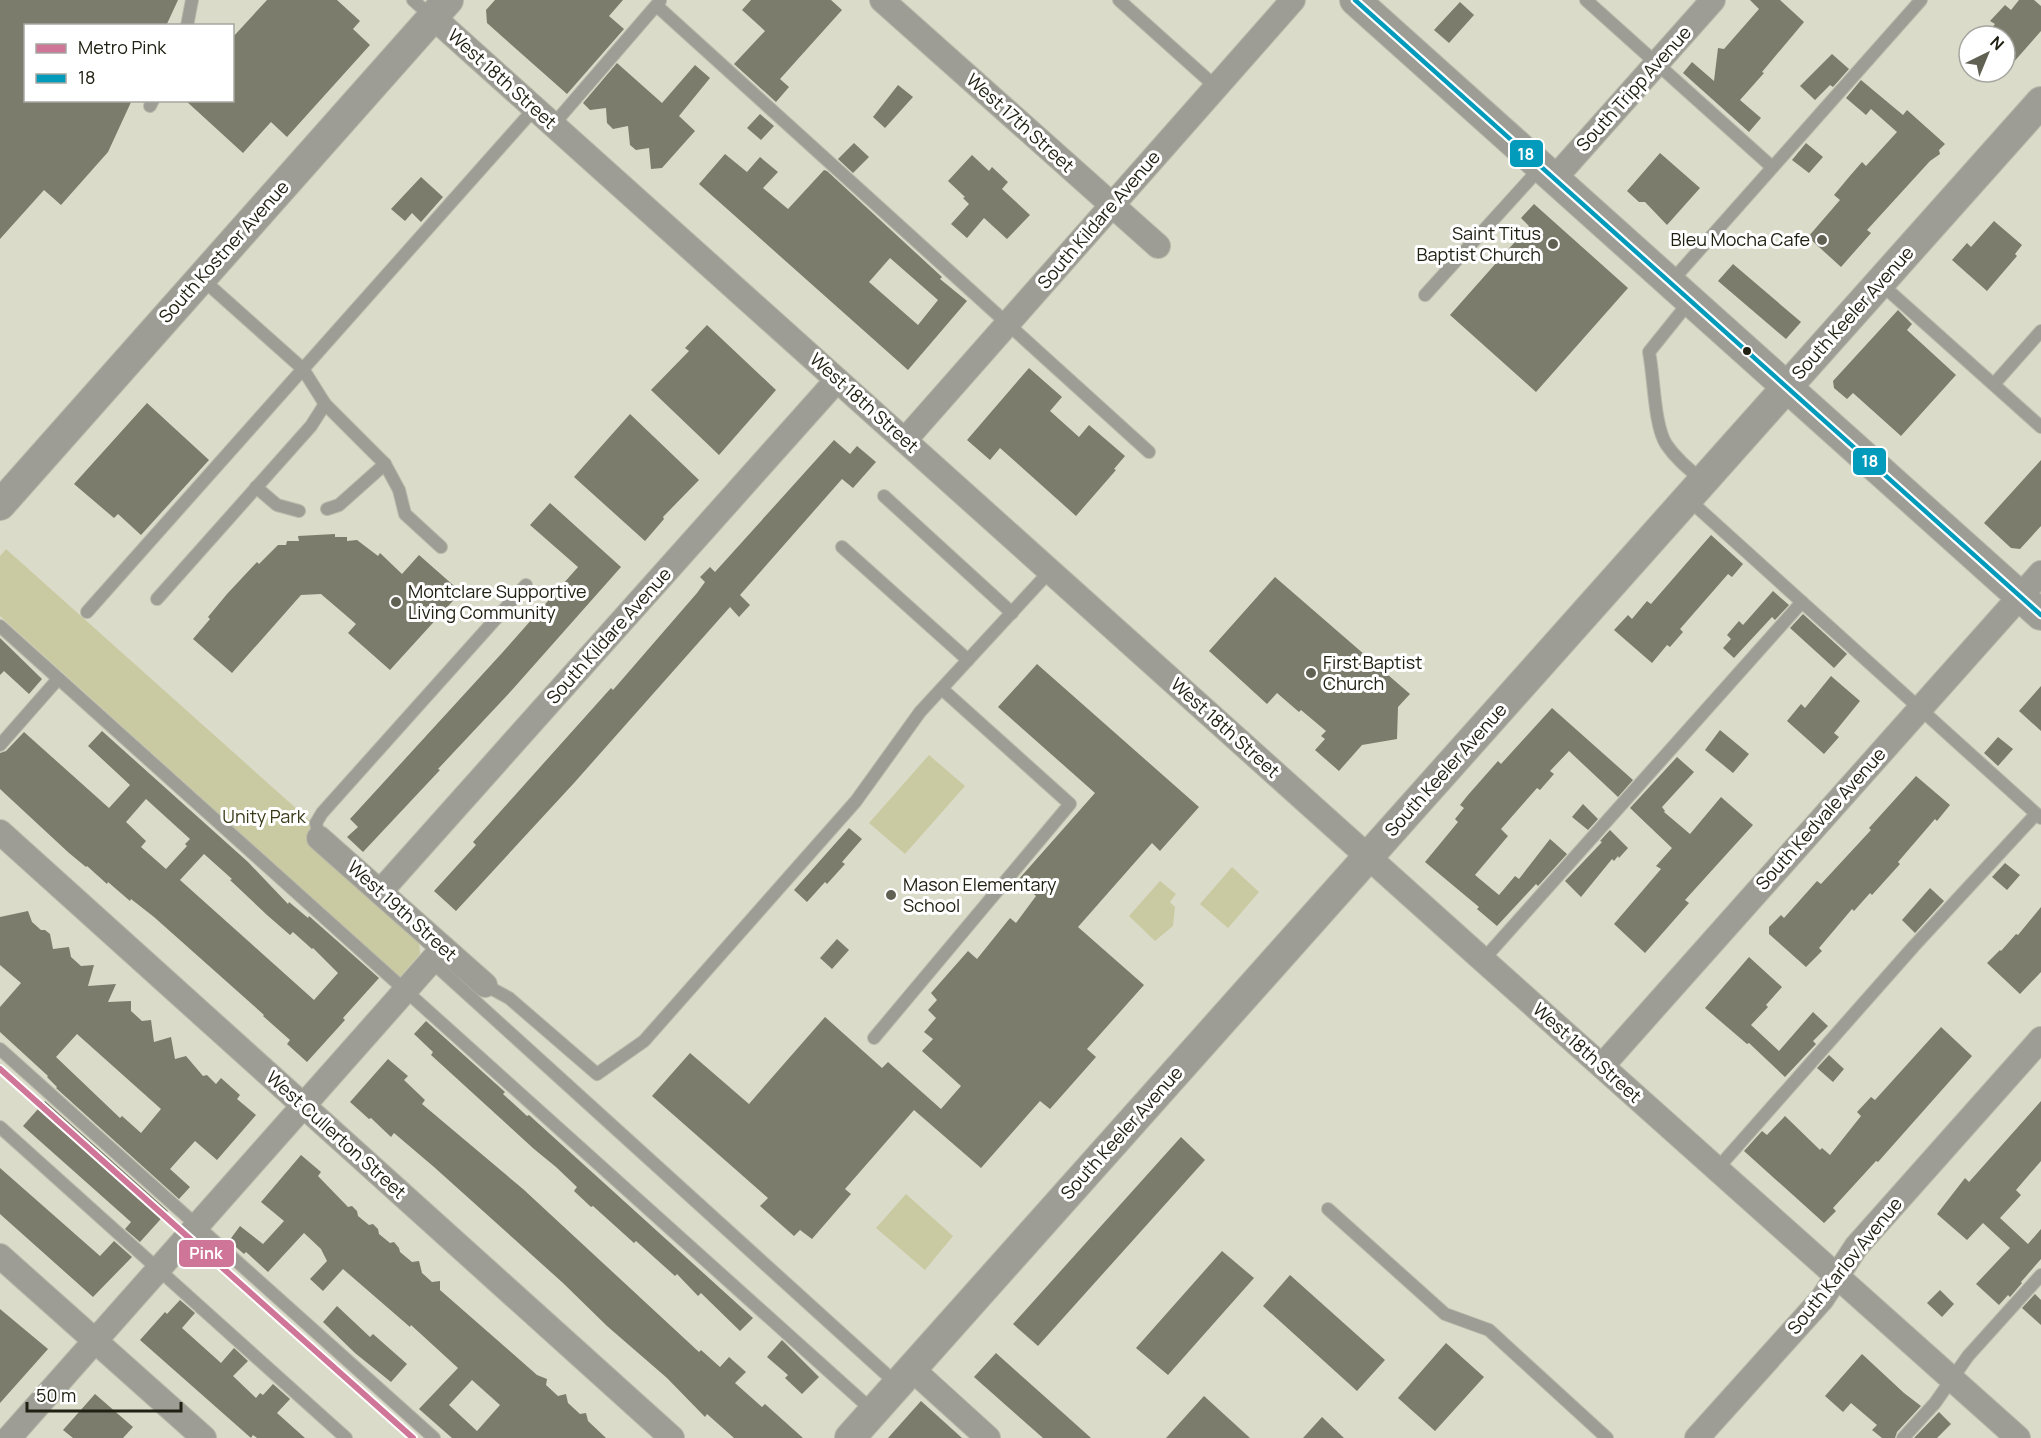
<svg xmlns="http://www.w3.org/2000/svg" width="2041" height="1438" font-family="Manrope,sans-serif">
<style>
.green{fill:#cacaa2}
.building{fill:#7c7c6c;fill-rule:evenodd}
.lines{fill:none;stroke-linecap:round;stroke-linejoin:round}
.service-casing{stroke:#b8b8aa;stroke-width:14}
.minor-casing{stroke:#b8b8aa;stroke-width:26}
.tertiary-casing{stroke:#b8b8aa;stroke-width:32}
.service{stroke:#9d9d95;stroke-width:12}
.minor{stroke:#9d9d95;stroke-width:24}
.tertiary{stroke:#9d9d95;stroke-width:30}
.bus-1-casing{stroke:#fff;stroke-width:9}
.bus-1{stroke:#039bbb;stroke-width:4.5}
.metro-1-casing{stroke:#fff;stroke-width:10}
.metro-1{stroke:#cf7597;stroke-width:6}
.poi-dot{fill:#616153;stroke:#fff;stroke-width:2}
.bus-dot{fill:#202013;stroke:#fff;stroke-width:2}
.labels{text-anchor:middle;stroke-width:6;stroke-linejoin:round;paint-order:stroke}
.street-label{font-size:18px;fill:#202013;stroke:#fff}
.poi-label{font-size:18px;fill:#202013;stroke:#fff;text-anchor:start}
.park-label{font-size:18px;fill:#3a3a17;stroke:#fff}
.line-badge{stroke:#fff;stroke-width:2}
.badge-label{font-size:16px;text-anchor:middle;font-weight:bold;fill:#fff}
</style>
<rect width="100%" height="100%" fill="#dbdbc9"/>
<!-- green -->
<g class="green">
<polygon points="6,549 317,827 307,840 419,940 420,954 400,977 0,616 0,556"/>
<polygon points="929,755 965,786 905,854 869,823"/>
<polygon points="1232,867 1259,892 1228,928 1200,904"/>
<polygon points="1160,881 1176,894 1170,902 1175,907 1173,926 1155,941 1129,916"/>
<polygon points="906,1194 953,1236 925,1270 876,1228"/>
</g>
<!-- building -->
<g class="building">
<polygon points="0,0 178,0 166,26 26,26 26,100 132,100 108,152 61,205 44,190 0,239"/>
<polygon points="267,0 337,0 360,21 353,29 370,45 287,137 271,122 243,153 185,100 232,100 232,38"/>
<polygon points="495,0 623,0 609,16 624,29 567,94 487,23 486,10"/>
<polygon points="751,0 831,0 842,10 780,79 789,87 776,102 734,64 765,31 742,10"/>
<polygon points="1750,0 1780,0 1804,22 1762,72 1764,73 1740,100 1761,118 1749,132 1683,73 1692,62 1714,81 1718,48 1724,49 1759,9"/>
<polygon points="2019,0 2034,0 2041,6 2041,31 2005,72 2005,36 1984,36 1995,24 1990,21 2005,5 2011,10"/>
<polygon points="1460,2 1474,15 1449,43 1434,30"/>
<polygon points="1832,54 1849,69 1833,87 1830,85 1815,100 1800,86"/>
<polygon points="617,63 662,103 695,65 710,78 679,116 695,131 662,168 651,169 649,148 636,150 630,145 628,126 613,129 607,123 606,108 590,110 583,103"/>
<polygon points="1861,80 1903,115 1907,110 1945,144 1939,150 1940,154 1930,161 1867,230 1871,233 1841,267 1808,237 1840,200 1834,195 1849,177 1862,162 1866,166 1897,132 1871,109 1866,115 1846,98"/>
<polygon points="898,85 913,97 885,128 873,117"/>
<polygon points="760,114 774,126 761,140 747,128"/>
<polygon points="854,143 869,157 853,173 838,159"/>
<polygon points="1806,143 1823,157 1809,173 1792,160"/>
<polygon points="1660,153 1700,188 1667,225 1645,202 1639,202 1627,191"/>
<path d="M 725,154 L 747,172 L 760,157 L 778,172 L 763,188 L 788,209 L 824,170 L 827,171 L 942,277 L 940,279 L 967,301 L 908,370 L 699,184 ZM 890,258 L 938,300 L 918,325 L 869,282 Z"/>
<polygon points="972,155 989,171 992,167 1008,182 1002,189 1030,215 1007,239 984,218 967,238 951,224 969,204 963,198 965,197 948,181"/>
<polygon points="421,177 443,197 421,222 412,213 405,221 391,209"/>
<polygon points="1534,204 1628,288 1536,392 1450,315 1529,226 1521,218"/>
<polygon points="1994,221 2022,245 2015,254 2017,256 1987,291 1952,260 1967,243 1971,247"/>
<polygon points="1733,264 1801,322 1786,339 1718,281"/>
<polygon points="1898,310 1912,324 1907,330 1956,375 1901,436 1853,393 1847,399 1834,388 1833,381"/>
<polygon points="707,325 776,390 719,455 651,390 689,351 685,348"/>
<polygon points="1029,368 1062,397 1050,411 1079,437 1089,425 1125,456 1114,469 1116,470 1076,516 1000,448 990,460 967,440"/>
<polygon points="147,403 209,460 141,535 118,514 114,518 74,484"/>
<polygon points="630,414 699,480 663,517 664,519 645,541 574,477"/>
<polygon points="834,440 850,454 857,446 876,462 853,488 842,479 740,595 750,605 739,617 730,607 574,783 456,911 434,891 476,845 473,842 611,688 613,690 697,593 705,582 700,577 710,567 715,572"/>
<polygon points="2041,460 2041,526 2020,549 2011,548 1984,523"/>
<polygon points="550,503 621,567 512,690 438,769 440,770 363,852 347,837 358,827 350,819 502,653 578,567 530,525"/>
<polygon points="335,534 335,537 347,537 347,541 357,540 378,556 380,553 402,574 419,555 461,592 390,670 348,633 356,624 321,594 301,595 232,673 193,639 210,619 208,617 227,594 257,562 259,564 278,545 286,545 287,541 299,541 298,536"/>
<polygon points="1711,535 1743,564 1732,577 1728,574 1680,629 1683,632 1670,647 1667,645 1652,663 1614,630 1628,615 1632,619 1647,601 1651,604"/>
<polygon points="1275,577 1410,694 1398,707 1397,739 1362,745 1339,771 1315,750 1325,739 1321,736 1326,731 1301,710 1299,712 1277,693 1267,704 1209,651"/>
<polygon points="1773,591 1789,605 1775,620 1772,617 1734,658 1723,648 1731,639 1727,635 1739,621 1743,625"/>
<polygon points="1803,614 1847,654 1834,668 1790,628"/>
<polygon points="0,638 42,679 29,694 4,671 0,675"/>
<polygon points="1037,664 1199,807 1160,851 1152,843 1078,927 1144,985 1087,1049 1096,1057 1050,1109 1040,1101 981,1168 914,1110 845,1189 851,1194 812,1239 800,1230 794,1236 760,1206 768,1198 652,1096 690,1053 749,1104 825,1017 882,1068 888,1062 941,1109 961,1086 922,1051 933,1039 924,1032 936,1018 928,1010 937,1000 931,993 968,951 977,959 1010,918 1016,923 1036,896 1018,880 1095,793 998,707"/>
<polygon points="1831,676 1860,701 1834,733 1839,737 1824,754 1787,721 1801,704 1805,708"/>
<polygon points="2041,686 2041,731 2019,711"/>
<polygon points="1552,708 1633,780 1618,797 1569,751 1550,771 1554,774 1540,790 1537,788 1501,829 1508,836 1475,875 1499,895 1515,876 1519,879 1550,839 1567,854 1538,886 1536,884 1497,926 1477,909 1479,907 1425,862 1458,822 1455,819 1464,808 1460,805 1468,795 1498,761 1501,764"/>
<polygon points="1720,730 1749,754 1733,773 1705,750"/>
<path d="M 102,731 L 248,862 L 288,904 L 289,902 L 308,918 L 309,916 L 379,978 L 343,1018 L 345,1020 L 307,1062 L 287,1044 L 290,1040 L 263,1016 L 264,1015 L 154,917 L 131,899 L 130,901 L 108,882 L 107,884 L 87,866 L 86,867 L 69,853 L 0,789 L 0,753 L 6,751 L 24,732 L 109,808 L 130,785 L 88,746 ZM 146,799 L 190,839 L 185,844 L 187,846 L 166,869 L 141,847 L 146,841 L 126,822 ZM 204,854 L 232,879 L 230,880 L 267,915 L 290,935 L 293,932 L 312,949 L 313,948 L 338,973 L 314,1000 L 180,880 Z"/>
<polygon points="1998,737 2013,749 1998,766 1984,753"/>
<polygon points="1677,757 1694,772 1662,807 1665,811 1664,812 1690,834 1721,797 1753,825 1685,900 1689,903 1645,953 1614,924 1661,869 1656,866 1672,848 1630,808"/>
<polygon points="1916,776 1950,805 1937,821 1935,819 1898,862 1900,864 1872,895 1870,893 1854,911 1852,909 1819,948 1822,951 1806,967 1769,934 1769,927 1781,915 1784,918 1817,881 1821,884 1871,830 1869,828"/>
<polygon points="1583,804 1598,819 1588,830 1572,817"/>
<polygon points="849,828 862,839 842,862 845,864 827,884 825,882 807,902 794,890"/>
<polygon points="1610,830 1628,848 1619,858 1618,856 1614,861 1612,859 1581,897 1565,881 1602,842 1600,841"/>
<polygon points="2005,863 2020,875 2007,890 1992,877"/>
<polygon points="1930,888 1944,901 1915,933 1902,920"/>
<polygon points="2041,907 2041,972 2020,994 1987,963 2000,950 2001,951 2016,934 2018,935"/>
<path d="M 28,911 L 32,922 L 41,930 L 45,930 L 50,934 L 53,949 L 69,947 L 71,957 L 81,966 L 94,965 L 88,986 L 116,984 L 108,1002 L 131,1001 L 131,1011 L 142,1021 L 151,1020 L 154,1042 L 171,1037 L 175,1059 L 186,1056 L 203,1076 L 207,1075 L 216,1084 L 221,1078 L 240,1095 L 237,1099 L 256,1115 L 217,1160 L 195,1141 L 170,1169 L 190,1187 L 179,1199 L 56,1088 L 57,1087 L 47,1077 L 48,1076 L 0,1032 L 0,1007 L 21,983 L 0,965 L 0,917 ZM 77,1034 L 161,1109 L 141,1133 L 122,1116 L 120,1118 L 56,1057 Z"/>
<polygon points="837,939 849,950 832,969 820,958"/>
<polygon points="1749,957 1782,987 1766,1005 1768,1007 1751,1025 1779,1051 1813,1012 1828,1026 1813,1041 1816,1044 1785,1077 1749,1043 1747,1044 1705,1008"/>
<polygon points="426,1021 505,1092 503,1094 527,1116 529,1115 753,1318 740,1331 701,1293 698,1296 677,1274 675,1276 636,1241 634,1243 593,1206 591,1207 574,1191 577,1187 556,1167 534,1149 431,1055 433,1052 414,1034"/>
<polygon points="1941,1027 1972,1056 1878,1162 1876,1161 1833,1208 1836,1211 1824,1223 1744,1151 1762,1131 1767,1135 1785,1116 1820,1150 1822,1148 1830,1155 1861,1116 1857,1112 1871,1097 1875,1100"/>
<polygon points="1829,1055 1844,1069 1833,1082 1817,1068"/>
<polygon points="388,1059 408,1076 404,1080 425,1100 422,1104 523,1189 699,1352 701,1350 720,1367 729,1357 746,1372 735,1383 762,1407 765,1404 803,1438 734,1438 707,1414 705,1417 667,1378 607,1326 563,1283 434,1167 394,1133 391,1137 371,1118 369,1119 350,1102"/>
<polygon points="45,1101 168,1211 140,1242 125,1229 131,1222 23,1126"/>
<polygon points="2041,1101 2041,1161 2016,1190 2021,1195 2000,1218 2028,1244 2041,1229 2041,1259 2021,1282 2022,1283 2010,1297 2008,1295 1999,1305 1976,1284 2010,1248 1983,1223 1967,1240 1937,1214 1965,1178 1969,1182"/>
<polygon points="1181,1137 1205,1160 1038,1346 1013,1324"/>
<path d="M 301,1155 L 321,1172 L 318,1176 L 348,1207 L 352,1206 L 357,1211 L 358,1216 L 369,1225 L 373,1224 L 378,1229 L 379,1234 L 390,1243 L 394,1242 L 399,1248 L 400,1252 L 412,1262 L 419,1261 L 422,1273 L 432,1282 L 440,1281 L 440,1290 L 537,1375 L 547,1379 L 546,1385 L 558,1396 L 566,1394 L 568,1403 L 580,1414 L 586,1413 L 588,1421 L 606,1438 L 452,1438 L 419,1409 L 458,1368 L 411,1325 L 410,1327 L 343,1269 L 323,1291 L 310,1279 L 327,1261 L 321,1249 L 304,1233 L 268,1272 L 246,1252 L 244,1254 L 229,1241 L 240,1226 L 263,1244 L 284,1221 L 261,1202 ZM 472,1380 L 500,1405 L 477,1431 L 449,1405 Z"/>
<polygon points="0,1168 100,1256 114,1241 132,1257 93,1297 0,1214"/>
<polygon points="1222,1251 1254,1278 1168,1375 1136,1348"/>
<polygon points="1290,1275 1385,1360 1357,1391 1263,1306"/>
<polygon points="1940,1290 1954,1304 1942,1317 1927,1303"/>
<polygon points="2035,1294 2041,1300 2041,1325 2022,1308"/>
<polygon points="180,1300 195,1313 182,1328 221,1363 234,1348 248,1361 233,1376 256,1398 260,1393 263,1395 273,1384 290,1399 277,1413 305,1438 257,1438 253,1435 251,1438 140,1340 165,1312 167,1314"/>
<polygon points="337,1306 370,1337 373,1334 407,1364 391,1382 355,1353 323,1322"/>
<polygon points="0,1309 48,1349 0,1403"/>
<polygon points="782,1340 819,1377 802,1394 785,1378 788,1375 767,1357"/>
<polygon points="1446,1343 1484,1377 1435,1431 1398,1398"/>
<polygon points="996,1353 1062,1412 1091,1438 1043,1438 974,1377"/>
<polygon points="1862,1354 1904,1393 1921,1406 1897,1432 1895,1438 1882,1438 1872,1430 1877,1425 1851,1403 1843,1412 1825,1396"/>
<polygon points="95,1394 133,1427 123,1438 73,1438 63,1430"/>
<polygon points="1204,1396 1250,1438 1166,1438"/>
<polygon points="921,1401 962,1438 888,1438"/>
<polygon points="1939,1412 1951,1424 1937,1438 1914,1438"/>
<polygon points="1322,1417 1344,1438 1303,1438"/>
</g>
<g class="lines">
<defs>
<g id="service">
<polyline points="413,0 432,17"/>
<polyline points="1119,0 1216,87"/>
<polyline points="1586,0 1772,167"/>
<polyline points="657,6 1149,452"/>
<polyline points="187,26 192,0"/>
<polyline points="150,106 153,100"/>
<polyline points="553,125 660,1"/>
<polyline points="201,278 303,369 325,404 385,464 399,490 405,514 441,547"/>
<polyline points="1670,283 1921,0"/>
<polyline points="1880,283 2041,427"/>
<polyline points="1425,295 1541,167"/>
<path d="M 1690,301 L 1649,352 C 1654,376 1654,425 1666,444 C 1676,459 1690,470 1703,481"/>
<polyline points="1994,384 2041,331"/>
<polyline points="256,487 277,505 299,511"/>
<polyline points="884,496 1012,613"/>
<polyline points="1688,499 2041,818"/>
<polyline points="327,509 339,505 385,464"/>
<polyline points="842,547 968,660"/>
<polyline points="157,599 311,426 325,404"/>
<polyline points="87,612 535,108"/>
<polyline points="0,626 873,1411"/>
<polyline points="0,745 58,679"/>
<polyline points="319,838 316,823 322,813 526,585"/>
<polyline points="1483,960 1802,602"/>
<polyline points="432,962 897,1384"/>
<polyline points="485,985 509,998 597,1074 644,1041 856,801 920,712 1050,571"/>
<polyline points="874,1038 1070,804 942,689"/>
<polyline points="0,1049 434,1438"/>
<polyline points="0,1127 346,1438"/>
<polyline points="1717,1169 1914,946 2036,814"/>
<polyline points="1328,1209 1445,1314 1489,1330 1607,1438"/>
<polyline points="1903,1438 1935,1403 1968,1356 2041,1275"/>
</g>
<g id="minor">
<polyline points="882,0 1158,246"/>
<polyline points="433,17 1483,960 2018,1438"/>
<polyline points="1554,179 1713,0"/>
<polyline points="905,440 1293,0"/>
<polyline points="0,832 672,1438"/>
<polyline points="319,838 485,985"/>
<polyline points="380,892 837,380"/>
<polyline points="1602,1066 2041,573"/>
<polyline points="0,1256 204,1438"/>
<polyline points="912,1369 988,1438"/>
<polyline points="9,1438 443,948"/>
<polyline points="1697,1438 1822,1299 1856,1247 2041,1039"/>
</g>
<g id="tertiary">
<polyline points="1355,0 2041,615"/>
<polyline points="0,505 448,0"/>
<polyline points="850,1438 2041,102"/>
</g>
</defs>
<!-- service casing -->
<use href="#service" class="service-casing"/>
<!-- minor casing -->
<use href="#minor" class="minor-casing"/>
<!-- tertiary casing -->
<use href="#tertiary" class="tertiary-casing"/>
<!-- service -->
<use href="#service" class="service"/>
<!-- minor -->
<use href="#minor" class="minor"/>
<!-- tertiary -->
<use href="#tertiary" class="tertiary"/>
<defs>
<polyline id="bus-1" points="1355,0 2041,615"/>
</defs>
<!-- bus-1 casing -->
<use href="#bus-1" class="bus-1-casing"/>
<!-- bus-1 -->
<use href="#bus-1" class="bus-1"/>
<defs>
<polyline id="metro-1" points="0,1069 413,1438"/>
</defs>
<!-- metro-1 casing -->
<use href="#metro-1" class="metro-1-casing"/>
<!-- metro-1 -->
<use href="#metro-1" class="metro-1"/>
</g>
<!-- markers -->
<g class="poi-dot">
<circle cx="1822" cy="240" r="6"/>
<circle cx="1553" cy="244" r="6"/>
<circle cx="396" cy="602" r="6"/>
<circle cx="1311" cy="673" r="6"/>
<circle cx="891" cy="895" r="6"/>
</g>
<circle class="bus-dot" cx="1747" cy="351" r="5"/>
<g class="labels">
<!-- street labels -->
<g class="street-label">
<text transform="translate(502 79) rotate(42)" y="6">West 18th Street</text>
<text transform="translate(1634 89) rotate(-48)" y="6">South Tripp Avenue</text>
<text transform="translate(1020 123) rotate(42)" y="6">West 17th Street</text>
<text transform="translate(1099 220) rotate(-49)" y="6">South Kildare Avenue</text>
<text transform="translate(224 252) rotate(-48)" y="6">South Kostner Avenue</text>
<text transform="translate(1853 313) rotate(-48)" y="6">South Keeler Avenue</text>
<text transform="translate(864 403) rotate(42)" y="6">West 18th Street</text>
<text transform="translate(609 636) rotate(-48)" y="6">South Kildare Avenue</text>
<text transform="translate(1225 728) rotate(42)" y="6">West 18th Street</text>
<text transform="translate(1446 770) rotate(-48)" y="6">South Keeler Avenue</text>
<text transform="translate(1821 819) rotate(-48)" y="6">South Kedvale Avenue</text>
<text transform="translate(402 911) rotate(42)" y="6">West 19th Street</text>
<text transform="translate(1587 1053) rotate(42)" y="6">West 18th Street</text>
<text transform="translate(1122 1133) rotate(-48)" y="6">South Keeler Avenue</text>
<text transform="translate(336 1135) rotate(42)" y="6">West Cullerton Street</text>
<text transform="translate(1845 1266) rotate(-51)" y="6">South Karlov Avenue</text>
</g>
<!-- poi labels -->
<g class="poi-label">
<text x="1541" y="240" text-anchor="end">Saint Titus<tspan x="1541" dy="21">Baptist Church</tspan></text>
<text x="1810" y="246" text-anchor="end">Bleu Mocha Cafe</text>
<text x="408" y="598">Montclare Supportive<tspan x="408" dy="21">Living Community</tspan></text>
<text x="1323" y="669">First Baptist<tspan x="1323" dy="21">Church</tspan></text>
<text x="903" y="891">Mason Elementary<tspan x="903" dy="21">School</tspan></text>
</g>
<!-- park labels -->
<g class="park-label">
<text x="264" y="823">Unity Park</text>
</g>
</g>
<g class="line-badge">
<rect x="1509" y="139" width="35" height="29" rx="6" fill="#039bbb"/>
<rect x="1852" y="447" width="35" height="29" rx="6" fill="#039bbb"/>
<rect x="178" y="1239" width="57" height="29" rx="6" fill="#cf7597"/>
</g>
<g class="badge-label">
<text x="1526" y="160">18</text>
<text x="1870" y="467">18</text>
<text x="206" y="1259">Pink</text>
</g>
<!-- legend -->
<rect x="24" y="24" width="210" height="78" fill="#ffffff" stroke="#a6a6a1" stroke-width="1.5"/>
<rect x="36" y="44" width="30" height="9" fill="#cf7597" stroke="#a6a6a1" stroke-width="1.5"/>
<text x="78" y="54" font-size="18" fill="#202013">Metro Pink</text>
<rect x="36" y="74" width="30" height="9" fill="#039bbb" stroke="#a6a6a1" stroke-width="1.5"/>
<text x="78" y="84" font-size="18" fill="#202013">18</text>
<!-- north arrow -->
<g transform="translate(1987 54) rotate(43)"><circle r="28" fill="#ffffff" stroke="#a6a6a1" stroke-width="1.5"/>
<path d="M0-4.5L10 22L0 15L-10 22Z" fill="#616153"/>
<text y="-9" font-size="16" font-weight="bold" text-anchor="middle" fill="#202013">N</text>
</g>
<!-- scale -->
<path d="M27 1402v9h154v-9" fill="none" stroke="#202013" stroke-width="3"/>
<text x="36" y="1402" font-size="18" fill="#202013" stroke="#ffffff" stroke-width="4.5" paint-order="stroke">50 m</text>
</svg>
